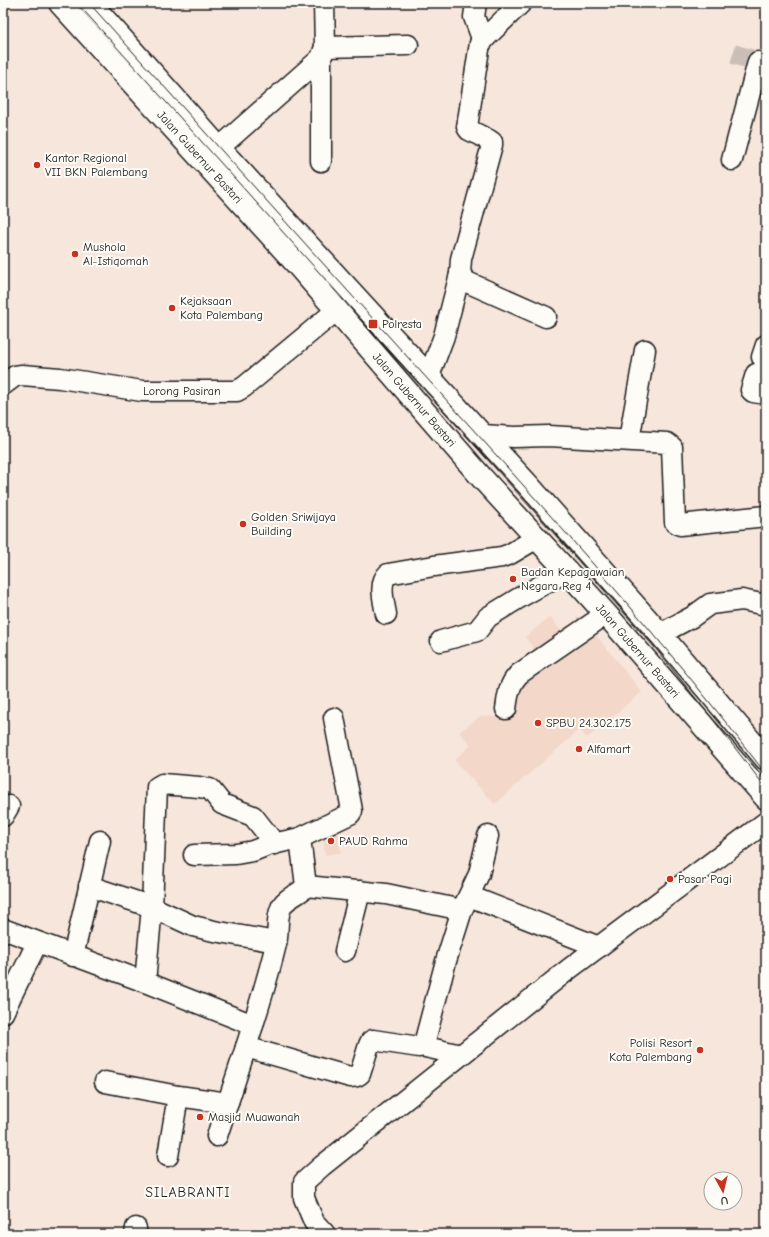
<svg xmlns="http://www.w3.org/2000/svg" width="769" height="1237" font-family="'Comic Neue',sans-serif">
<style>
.built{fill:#f3d7c9}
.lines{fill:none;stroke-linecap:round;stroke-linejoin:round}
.minor-tunnel{stroke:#cbbeb6;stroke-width:20;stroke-dasharray:20 10;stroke-linecap:butt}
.minor-casing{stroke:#1c1c1c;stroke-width:23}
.highway-casing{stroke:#1c1c1c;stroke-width:25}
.minor{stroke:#fdfcf7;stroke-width:20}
.highway{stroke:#fdfcf7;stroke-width:22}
.tram{stroke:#1c1c1c;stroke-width:1}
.poi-dot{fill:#c8321e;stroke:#fdfcf7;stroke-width:1.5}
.labels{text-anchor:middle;stroke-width:4;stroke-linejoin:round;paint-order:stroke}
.street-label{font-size:12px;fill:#1c1c1c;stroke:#fdfcf7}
.poi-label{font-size:12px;fill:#1c1c1c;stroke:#fdfcf7;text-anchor:start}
.quarter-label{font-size:14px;letter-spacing:1px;fill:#1c1c1c;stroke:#fdfcf7}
</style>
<rect width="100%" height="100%" fill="#f7e6dc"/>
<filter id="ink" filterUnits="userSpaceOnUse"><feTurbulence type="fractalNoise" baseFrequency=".025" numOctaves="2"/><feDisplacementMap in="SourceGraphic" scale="8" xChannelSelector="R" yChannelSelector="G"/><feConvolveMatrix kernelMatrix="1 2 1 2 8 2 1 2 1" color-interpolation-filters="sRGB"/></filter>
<g filter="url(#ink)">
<!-- built -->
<g class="built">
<polygon points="550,617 564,634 538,654 525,637"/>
<polygon points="591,629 642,692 587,738 579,730 495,804 454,760 471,745 459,732 481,716 498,717 508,711 510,692"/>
<polygon points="338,826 341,853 325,855 322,828"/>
</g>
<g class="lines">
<!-- minor-tunnel -->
<polyline class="minor-tunnel" points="733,54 766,64"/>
<defs>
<g id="minor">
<polyline points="476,3 474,17 483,41"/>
<polyline points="521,3 480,43 467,127 469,130 489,140 492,142 492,145 461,259 460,274 467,282 546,317"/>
<polyline points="325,47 408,45"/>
<polyline points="219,148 321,58 325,47 324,3"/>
<polyline points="732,160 758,62"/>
<polyline points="321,161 321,58"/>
<polyline points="762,357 766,345"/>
<polyline points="756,374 751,390 753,392 766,394"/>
<polyline points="429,376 444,336 460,274"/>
<path id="s1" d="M 3,385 L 15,376 L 22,375 L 60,378 L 142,391 L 237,391 L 244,387 L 337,310"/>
<polyline points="483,435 514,437 549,436 667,443 672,447 675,522 680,525 766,516"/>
<polyline points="629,440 645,350"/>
<path d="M 386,614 C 384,602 378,583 388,574 L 434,566 L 502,557 L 510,554 L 537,538"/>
<polyline points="660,634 692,617 710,604 742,600 766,605"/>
<polyline points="441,641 477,631 488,617 524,595 567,571"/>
<path d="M 506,709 C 508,695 509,684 519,674 L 606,614"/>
<polyline points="3,816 9,806"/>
<path d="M 300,838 L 306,886 C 300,895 285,897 281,908 C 276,919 279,932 276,944 C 268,978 257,1013 246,1047 L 350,1077 L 357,1076 L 360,1074 L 369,1045 L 371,1041 L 373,1040 L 419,1047 L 421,1046 L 461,1055"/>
<polyline points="194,855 236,854 253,851 268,845 300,838 350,814 352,811 351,805 334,718"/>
<polyline points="89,886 152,907 193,926 214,931 276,942"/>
<polyline points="306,886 386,894 462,910"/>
<polyline points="469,896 599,947"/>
<polyline points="3,929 145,982 152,907 157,787 162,784 199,787 210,789 222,804 253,816 275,844"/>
<polyline points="345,951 360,891"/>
<polyline points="73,956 100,841"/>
<polyline points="145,982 253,1025"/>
<polyline points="3,1013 37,943"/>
<polyline points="421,1046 424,1044 446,961 462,910 479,874 488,836"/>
<polyline points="105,1082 178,1096 228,1103"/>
<polyline points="217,1136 246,1047"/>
<polyline points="168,1156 178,1096"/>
<polyline points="135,1234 136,1228"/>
<polyline points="325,1234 314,1222 304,1198 304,1182 322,1166 569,969 766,822"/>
</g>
<g id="highway">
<path id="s2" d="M 60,3 L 295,262 L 482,478 L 606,614 L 766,798"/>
<polyline points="90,3 219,148 529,486 660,634 766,759"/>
</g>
</defs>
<!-- minor casing -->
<use href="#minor" class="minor-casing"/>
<!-- highway casing -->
<use href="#highway" class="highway-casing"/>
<!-- minor -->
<use href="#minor" class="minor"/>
<!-- highway -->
<use href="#highway" class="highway"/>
<!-- tram -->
<g class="tram">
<polyline points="77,3 566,547 655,648 711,717 766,788"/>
<path d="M 89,3 C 206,133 323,264 441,394 C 553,518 665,641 766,774"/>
</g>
</g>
</g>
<!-- markers -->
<g class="poi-dot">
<circle cx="37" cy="165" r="4"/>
<circle cx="75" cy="254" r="4"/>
<circle cx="172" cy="308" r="4"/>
<rect x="368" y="319" width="10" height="10" rx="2"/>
<circle cx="243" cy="524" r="4"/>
<circle cx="513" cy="579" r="4"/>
<circle cx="538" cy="723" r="4"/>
<circle cx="579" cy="749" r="4"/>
<circle cx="331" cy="841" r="4"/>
<circle cx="670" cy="879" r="4"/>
<circle cx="700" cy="1050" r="4"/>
<circle cx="200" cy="1117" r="4"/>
</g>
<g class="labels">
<!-- street labels -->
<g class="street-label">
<text dy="4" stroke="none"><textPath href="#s2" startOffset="208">Jalan Gubernur Bastari</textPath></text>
<text dy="4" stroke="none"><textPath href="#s1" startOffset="183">Lorong Pasiran</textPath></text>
<text dy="4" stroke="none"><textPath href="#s2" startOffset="532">Jalan Gubernur Bastari</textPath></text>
<text dy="4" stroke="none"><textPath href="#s2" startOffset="868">Jalan Gubernur Bastari</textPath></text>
</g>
<!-- poi labels -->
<g class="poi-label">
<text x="45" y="162">Kantor Regional<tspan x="45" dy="14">VII BKN Palembang</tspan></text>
<text x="83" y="251">Mushola<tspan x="83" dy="14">Al-Istiqomah</tspan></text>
<text x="180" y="305">Kejaksaan<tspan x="180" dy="14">Kota Palembang</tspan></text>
<text x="382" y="328">Polresta</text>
<text x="251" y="521">Golden Sriwijaya<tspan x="251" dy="14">Building</tspan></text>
<text x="521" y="576">Badan Kepagawaian<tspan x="521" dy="14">Negara Reg 4</tspan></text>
<text x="546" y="727">SPBU 24.302.175</text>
<text x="587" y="753">Alfamart</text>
<text x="339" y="845">PAUD Rahma</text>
<text x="678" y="883">Pasar Pagi</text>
<text x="692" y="1047" text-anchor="end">Polisi Resort<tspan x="692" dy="14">Kota Palembang</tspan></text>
<text x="208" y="1121">Masjid Muawanah</text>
</g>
<!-- quarter labels -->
<g class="quarter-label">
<text x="188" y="1197">SILABRANTI</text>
</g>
</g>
<!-- margin -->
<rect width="769" height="1237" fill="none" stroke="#fdfcf7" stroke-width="16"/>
<rect x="8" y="8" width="753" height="1221" fill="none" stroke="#1c1c1c" stroke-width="1.5" filter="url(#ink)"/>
<!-- north arrow -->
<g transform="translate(723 1191) rotate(172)"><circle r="19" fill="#fdfcf7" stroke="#a3a29f"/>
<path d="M0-3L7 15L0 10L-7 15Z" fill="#c8321e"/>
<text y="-6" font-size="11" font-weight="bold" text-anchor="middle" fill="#1c1c1c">U</text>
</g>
</svg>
